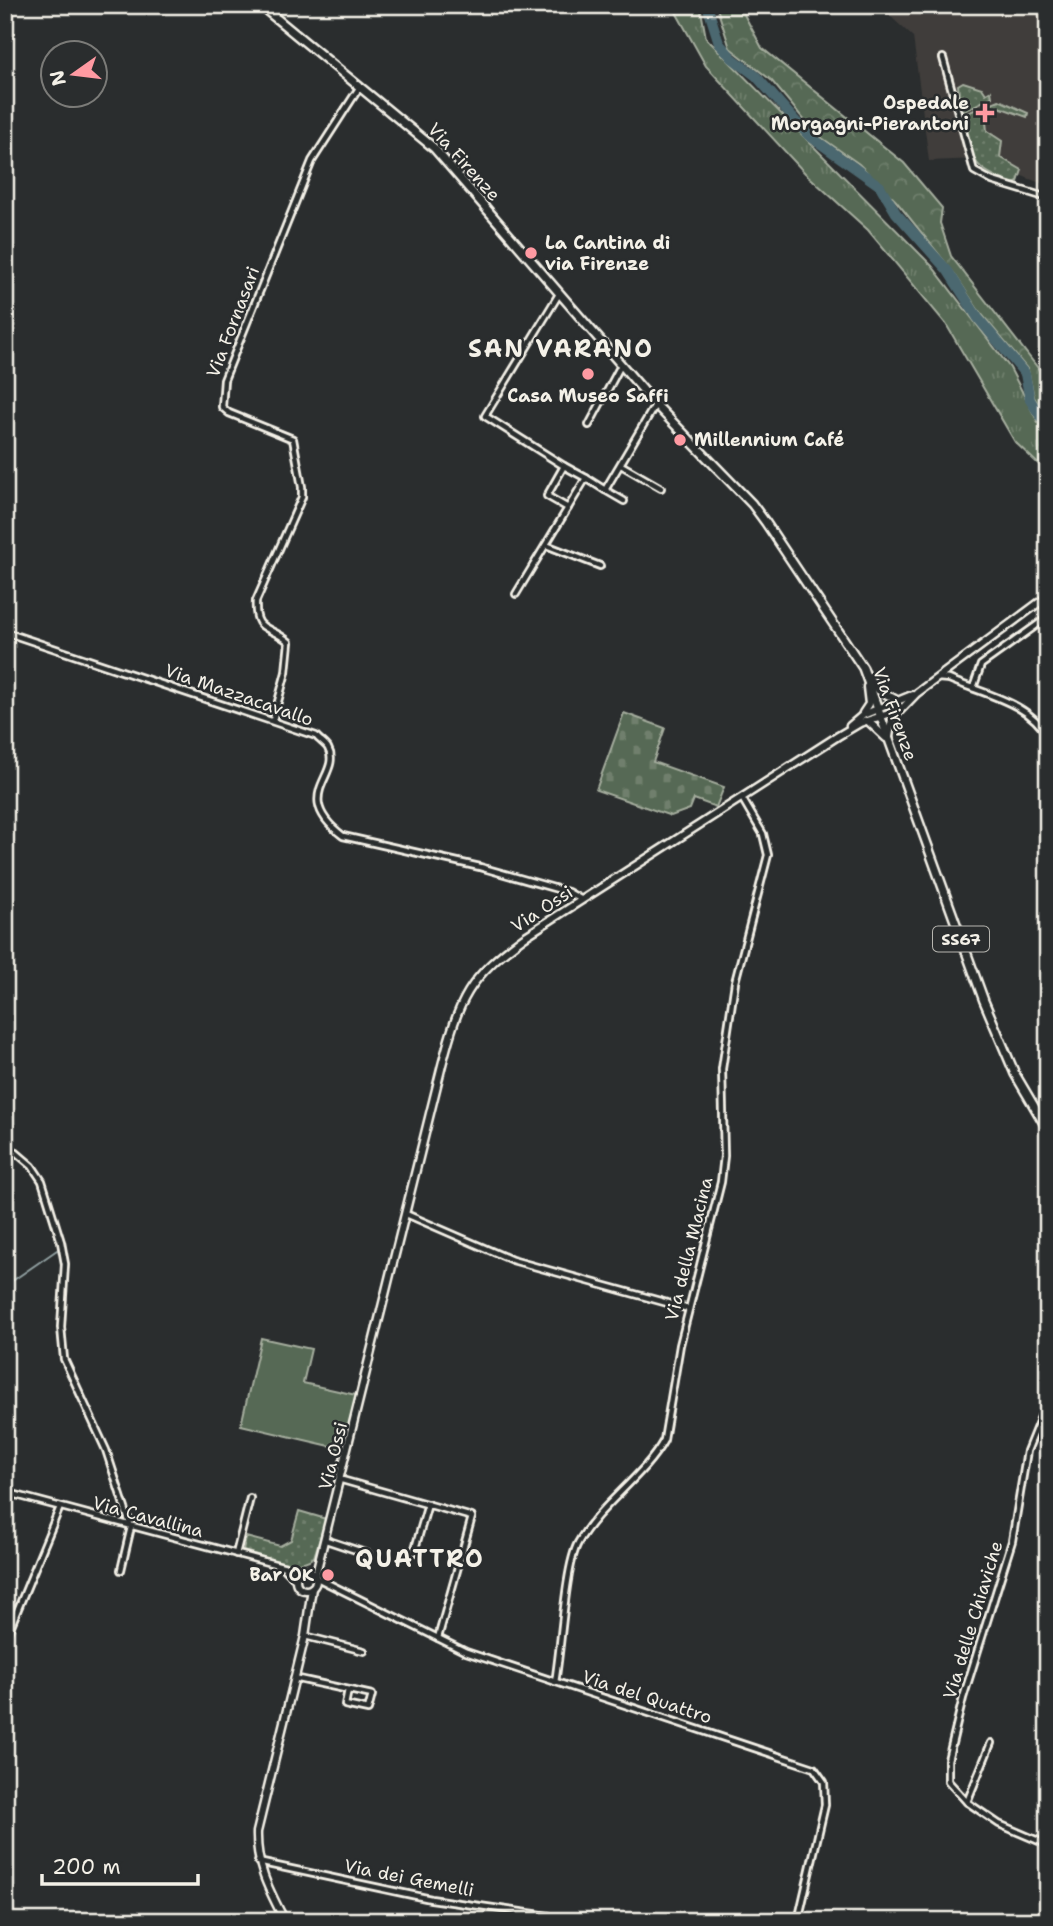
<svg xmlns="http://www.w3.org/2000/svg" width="1053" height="1926" font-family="'Shantell Sans',sans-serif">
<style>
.built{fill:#403d3b}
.grass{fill:url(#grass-tufts);stroke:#a5ad9e;stroke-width:2}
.forest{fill:url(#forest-crowns);stroke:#a5ad9e;stroke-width:2}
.cemetery{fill:url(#cemetery-stones);stroke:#a5ad9e;stroke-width:2}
.park{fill:url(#park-dots);stroke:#a5ad9e;stroke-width:2}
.pitch{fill:#566954;stroke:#a5ad9e;stroke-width:2}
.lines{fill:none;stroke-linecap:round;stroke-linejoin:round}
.stream{stroke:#8f9e9f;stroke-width:2}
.river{stroke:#4b676f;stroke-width:10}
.minor-casing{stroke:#f4f1e8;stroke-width:10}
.tertiary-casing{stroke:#f4f1e8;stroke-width:11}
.primary-casing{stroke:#f4f1e8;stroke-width:12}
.minor{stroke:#2a2d2e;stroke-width:4.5}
.tertiary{stroke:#2a2d2e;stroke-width:6}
.primary{stroke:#2a2d2e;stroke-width:7}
.poi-dot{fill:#ff9aa2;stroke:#2a2d2e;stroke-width:2.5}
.labels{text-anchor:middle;stroke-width:5;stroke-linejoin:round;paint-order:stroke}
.shield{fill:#2a2d2e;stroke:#b7b6b0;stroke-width:2}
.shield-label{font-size:16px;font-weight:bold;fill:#f4f1e8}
.poi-label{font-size:18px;font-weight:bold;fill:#f4f1e8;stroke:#2a2d2e;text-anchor:end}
.street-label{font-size:18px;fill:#f4f1e8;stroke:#2a2d2e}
.district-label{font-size:24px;font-weight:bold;letter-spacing:2px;fill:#f4f1e8;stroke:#2a2d2e}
</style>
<defs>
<pattern id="grass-tufts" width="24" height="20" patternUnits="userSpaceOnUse" patternTransform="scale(1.75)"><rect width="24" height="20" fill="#566954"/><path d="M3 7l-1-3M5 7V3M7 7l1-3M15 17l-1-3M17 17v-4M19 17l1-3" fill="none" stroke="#6f7f6d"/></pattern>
<pattern id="forest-crowns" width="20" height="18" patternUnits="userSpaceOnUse" patternTransform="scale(1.75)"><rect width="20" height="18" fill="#566954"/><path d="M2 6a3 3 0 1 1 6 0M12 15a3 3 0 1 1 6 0" fill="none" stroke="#6f7f6d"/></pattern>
<pattern id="cemetery-stones" width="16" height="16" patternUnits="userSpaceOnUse" patternTransform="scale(1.75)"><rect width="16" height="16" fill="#566954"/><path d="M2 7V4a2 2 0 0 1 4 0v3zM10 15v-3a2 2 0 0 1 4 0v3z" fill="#6f7f6d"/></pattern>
<pattern id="park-dots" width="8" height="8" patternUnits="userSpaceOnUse" patternTransform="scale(1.75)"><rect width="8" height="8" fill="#566954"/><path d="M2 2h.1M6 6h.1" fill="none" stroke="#6f7f6d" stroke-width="1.8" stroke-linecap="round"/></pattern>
</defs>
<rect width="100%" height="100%" fill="#2a2d2e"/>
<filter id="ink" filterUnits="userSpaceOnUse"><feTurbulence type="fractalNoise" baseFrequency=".0143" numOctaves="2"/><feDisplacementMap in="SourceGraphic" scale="14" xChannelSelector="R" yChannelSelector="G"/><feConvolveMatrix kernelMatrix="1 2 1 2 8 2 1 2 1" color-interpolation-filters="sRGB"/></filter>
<g filter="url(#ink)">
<!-- built -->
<polygon class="built" points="878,5 1048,5 1048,186 978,159 929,161 913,37"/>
<!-- grass -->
<polygon class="grass" points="672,5 700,5 706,38 932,266 1010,368 1044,434 1048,436 1048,473 1015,442 946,324 868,230 805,173 706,66"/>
<!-- forest -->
<polygon class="forest" points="716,5 739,5 762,48 904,163 942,208 940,223 951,256 1048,381 1048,421 1034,397 1028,370 979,311 954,273 896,201 859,164 815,133 771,80 730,48"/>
<!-- cemetery -->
<polygon class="cemetery" points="624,713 665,728 653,762 724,787 716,807 694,799 690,809 671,816 596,790"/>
<!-- park -->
<g class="park">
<polygon points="963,82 982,88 986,94 991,91 992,97 964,111 960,104 958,85"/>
<path d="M 999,100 L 1028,113 L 1027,117 L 996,106 L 985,112 L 987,131 L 1002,141 L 1000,157 L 1022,170 L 1018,182 L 1014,184 C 968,168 973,159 962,115 Z"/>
<path d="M 299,1511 L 326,1519 L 314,1557 C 294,1572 265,1556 243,1551 L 246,1537 L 280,1546 L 291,1540 Z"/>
</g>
<!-- pitch -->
<polygon class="pitch" points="261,1338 311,1349 303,1383 356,1395 343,1449 241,1425"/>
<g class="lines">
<!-- stream -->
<polyline class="stream" points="5,1286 57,1250"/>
<!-- river -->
<polyline class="river" points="707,5 719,43 732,58 756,76 808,135 880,186 896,213 948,271 978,318 1025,374 1030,400 1048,428"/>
<defs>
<g id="minor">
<polyline points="943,58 974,171 992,181 1048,198"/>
<polyline points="559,294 485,416 564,466"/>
<polyline points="589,425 621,365"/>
<polyline points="621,465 661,488"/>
<polyline points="624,501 605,490 655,405"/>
<polyline points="568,508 547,496 564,466 586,478"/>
<polyline points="5,525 8,526"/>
<polyline points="546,545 600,566"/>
<polyline points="516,594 586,478 605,490"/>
<path d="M 5,632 L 316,736 C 319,740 326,744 328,748 C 343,775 289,795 343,836 L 480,867 L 568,892 L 582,900"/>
<path d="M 938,678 L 949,679 C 983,694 1030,702 1048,737"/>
<polyline points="973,688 981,665 1048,617"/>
<path d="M 273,720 L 286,672 L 289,642 C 269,624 254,634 256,601 L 302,497 L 302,487 L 293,439 L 229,413 L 222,407 L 224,380 L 312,161 L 359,88"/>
<polyline points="5,1143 32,1166 42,1181 61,1242 65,1264 61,1327 64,1359 106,1450 131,1527 121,1570"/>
<polyline points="406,1214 512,1260 689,1309"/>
<polyline points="342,1480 472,1517 438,1638"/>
<polyline points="5,1492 301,1571"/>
<polyline points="326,1540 368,1554"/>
<polyline points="414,1552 428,1504"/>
<polyline points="236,1554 250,1498"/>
<polyline points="285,1569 296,1580"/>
<polyline points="315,1577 466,1652 814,1768 824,1782 825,1805 798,1921"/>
<polyline points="305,1636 364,1651"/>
<polyline points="5,1640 60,1507"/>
<polyline points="294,1678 372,1695 368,1710 345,1705 348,1690"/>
<path d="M 555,1682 C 561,1651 565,1566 578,1543 C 600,1504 643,1478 664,1440 L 680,1345 L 721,1182 L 724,1156 L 722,1069 L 735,982 L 768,855 L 763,834 L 742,798"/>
<polyline points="991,1743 967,1802 999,1824 1048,1845"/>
<polyline points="967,1802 948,1781 948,1760 963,1698 1012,1541 1027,1451 1048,1399"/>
<polyline points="258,1862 431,1899 549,1916 554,1921"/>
</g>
<g id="tertiary">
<polyline points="868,676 878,690 895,699"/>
<polyline points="863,713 869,704 867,687"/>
<polyline points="869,722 886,738"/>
<polyline points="850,726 863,715 912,695"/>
<polyline points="889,737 892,719 917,693 1048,596"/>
<circle cx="306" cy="1580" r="10"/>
<path d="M 315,1577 L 442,1065 C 459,999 468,978 524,937 L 838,736 L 860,723 L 898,711"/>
<path d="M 285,1921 C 269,1890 256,1867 257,1832 L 305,1636 L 312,1588"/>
</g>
<polyline id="primary" points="260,5 434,148 656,405 752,504 766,523 863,668 984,1001 1015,1074 1048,1130"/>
</defs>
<!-- minor casing -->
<use href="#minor" class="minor-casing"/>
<!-- tertiary casing -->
<use href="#tertiary" class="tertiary-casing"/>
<!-- primary casing -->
<use href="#primary" class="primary-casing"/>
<!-- minor -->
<use href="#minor" class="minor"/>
<!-- tertiary -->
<use href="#tertiary" class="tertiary"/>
<!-- primary -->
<use href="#primary" class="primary"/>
</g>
</g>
<!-- markers -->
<g class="poi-dot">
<path d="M981.5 102.5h7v7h7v7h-7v7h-7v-7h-7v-7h7z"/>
<circle cx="531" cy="253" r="7"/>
<circle cx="588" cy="374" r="7"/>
<circle cx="680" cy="440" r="7"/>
<circle cx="328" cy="1575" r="7"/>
</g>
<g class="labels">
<!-- shield labels -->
<rect class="shield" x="933" y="926.5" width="56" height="25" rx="5"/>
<g class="shield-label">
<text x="961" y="945">SS67</text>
</g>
<!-- poi labels -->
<g class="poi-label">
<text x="969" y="109">Ospedale<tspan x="969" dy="21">Morgagni-Pierantoni</tspan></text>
<text x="545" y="249" text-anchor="start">La Cantina di<tspan x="545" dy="21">via Firenze</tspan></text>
<text x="588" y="402" text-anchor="middle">Casa Museo Saffi</text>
<text x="694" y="446" text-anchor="start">Millennium Café</text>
<text x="314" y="1581">Bar OK</text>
</g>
<!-- street labels -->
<g class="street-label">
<text transform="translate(464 162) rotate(48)" y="6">Via Firenze</text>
<text transform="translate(233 322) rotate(-69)" y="6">Via Fornasari</text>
<text transform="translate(239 695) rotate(19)" y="6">Via Mazzacavallo</text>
<text transform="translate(895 714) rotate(70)" y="6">Via Firenze</text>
<text transform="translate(542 909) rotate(-33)" y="6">Via Ossi</text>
<text transform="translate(689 1249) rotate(-76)" y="6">Via della Macina</text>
<text transform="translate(333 1456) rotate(-76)" y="6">Via Ossi</text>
<text transform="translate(148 1517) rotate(15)" y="6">Via Cavallina</text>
<text transform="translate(973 1620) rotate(-73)" y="6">Via delle Chiaviche</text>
<text transform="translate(647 1697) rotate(18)" y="6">Via del Quattro</text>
<text transform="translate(409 1878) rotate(11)" y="6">Via dei Gemelli</text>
</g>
<!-- district labels -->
<g class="district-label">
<text x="561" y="357">SAN VARANO</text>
<text x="420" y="1567">QUATTRO</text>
</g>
</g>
<!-- margin -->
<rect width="1053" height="1926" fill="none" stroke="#2a2d2e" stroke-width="28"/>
<rect x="14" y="14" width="1025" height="1898" fill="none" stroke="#f4f1e8" stroke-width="2.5" filter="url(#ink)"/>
<!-- north arrow -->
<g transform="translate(74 74) rotate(256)"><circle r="33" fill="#2a2d2e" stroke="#7b7b78" stroke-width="2"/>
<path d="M0-5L12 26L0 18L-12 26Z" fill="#ff9aa2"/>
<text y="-10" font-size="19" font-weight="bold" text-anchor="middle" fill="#f4f1e8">N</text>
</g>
<!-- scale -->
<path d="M42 1874v10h156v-10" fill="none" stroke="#f4f1e8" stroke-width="3.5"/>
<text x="52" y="1874" font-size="21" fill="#f4f1e8" stroke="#2a2d2e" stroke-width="5" paint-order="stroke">200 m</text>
</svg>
